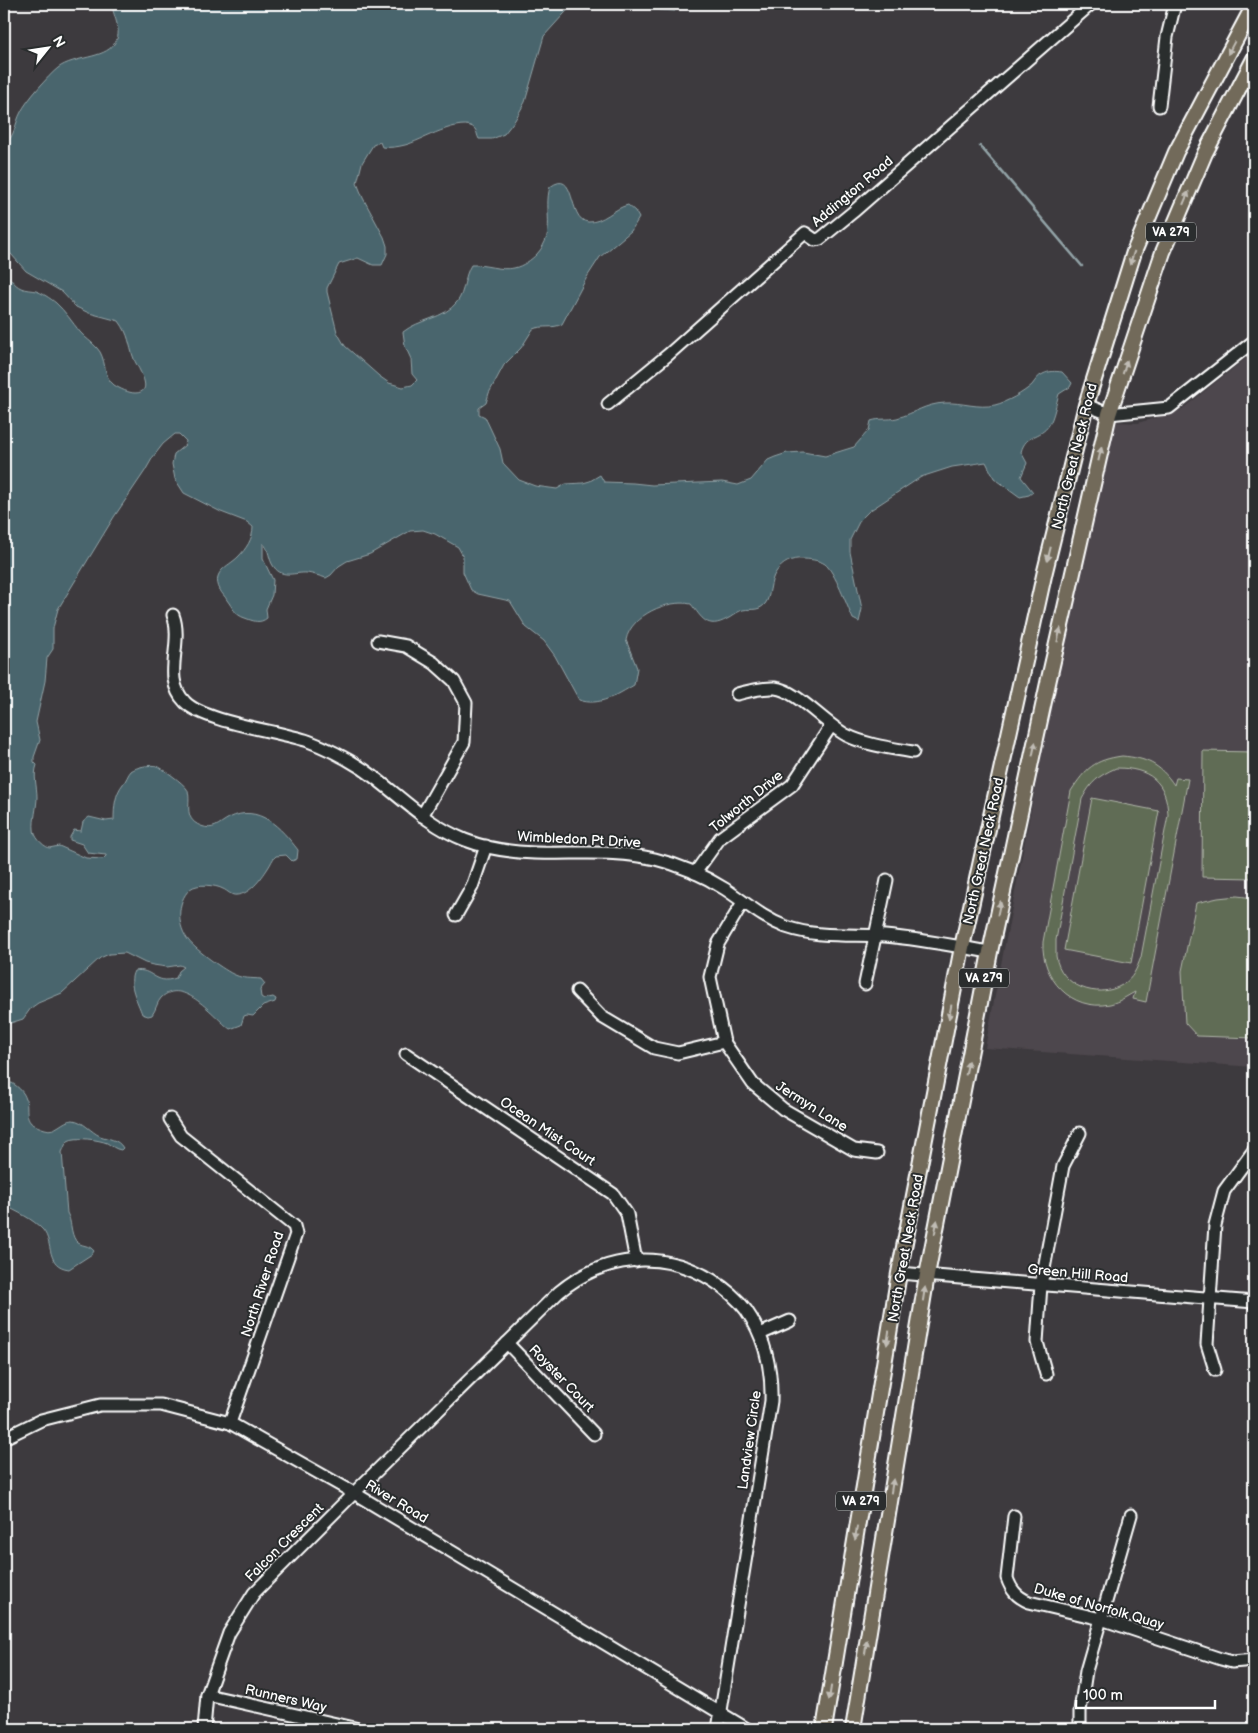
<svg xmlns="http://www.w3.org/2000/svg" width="1258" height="1733" font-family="'Balsamiq Sans',sans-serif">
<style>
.built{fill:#4e474d}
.green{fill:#606c54;stroke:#b0b6aa;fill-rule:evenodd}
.water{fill:#49656d;stroke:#92a3a7}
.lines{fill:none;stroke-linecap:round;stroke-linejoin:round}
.stream{stroke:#92a3a7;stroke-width:2.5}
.minor-casing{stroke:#fff;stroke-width:15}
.major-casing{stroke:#fff;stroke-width:18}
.minor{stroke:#2a2d2e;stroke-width:11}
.major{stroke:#726b5a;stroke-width:14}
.oneway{fill:#c0bcb5}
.labels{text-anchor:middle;stroke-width:4;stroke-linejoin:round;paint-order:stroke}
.shield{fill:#2a2d2e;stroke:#bfc0c0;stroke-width:1}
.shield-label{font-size:12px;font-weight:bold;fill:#fff}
.street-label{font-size:14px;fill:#fff;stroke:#2a2d2e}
</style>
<rect width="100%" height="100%" fill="#3d3a3e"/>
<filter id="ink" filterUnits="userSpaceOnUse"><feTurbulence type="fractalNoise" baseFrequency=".02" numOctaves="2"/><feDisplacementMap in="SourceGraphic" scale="10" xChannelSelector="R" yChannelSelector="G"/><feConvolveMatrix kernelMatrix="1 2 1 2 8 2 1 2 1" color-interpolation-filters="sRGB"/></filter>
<g filter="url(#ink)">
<!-- built -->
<polygon class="built" points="1254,352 1254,1067 985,1048 1053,695 1116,422 1138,423 1181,410"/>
<!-- green -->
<g class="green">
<polygon points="1203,751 1254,752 1254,878 1202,877"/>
<path d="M 1122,756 C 1146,758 1160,764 1174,785 L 1176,778 L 1188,779 L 1146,1002 L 1133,999 L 1135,992 C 1127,996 1119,1002 1110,1004 C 1071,1012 1041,978 1043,942 L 1071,791 C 1086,768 1094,760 1122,756 ZM 1116,768 C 1149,768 1167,781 1168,815 L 1141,957 C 1137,968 1133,979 1122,985 C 1097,1000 1060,986 1056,956 C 1056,951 1056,945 1056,940 L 1082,799 C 1091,782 1098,776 1116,768 Z"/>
<polygon points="1092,798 1159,811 1131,963 1064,950"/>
<polygon points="1237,896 1254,898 1254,1038 1197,1036 1185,1023 1182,971 1196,903 1218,898"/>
</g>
<!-- water -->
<g class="water">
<path d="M 112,4 L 573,4 L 544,36 L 525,102 L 515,120 L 504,134 L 492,139 L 479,139 C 477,136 477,131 475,129 C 463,115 419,142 405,145 C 397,147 390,148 382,147 L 380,142 L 373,145 L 362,163 L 357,183 L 363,198 L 384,237 L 387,246 L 387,254 L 382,265 L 373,265 L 358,258 L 339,264 L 327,288 L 327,292 L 337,332 L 345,346 L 379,376 L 389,383 L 403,387 L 412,385 L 417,380 L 412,374 L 411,359 L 405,346 L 403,332 C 419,319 444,319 457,302 C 465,292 464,276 471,265 C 485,264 500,271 514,268 C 523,266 531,260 537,254 C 557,232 543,211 550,187 C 577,167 567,220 588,222 C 603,223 614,208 628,205 L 635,211 L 639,218 L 631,231 L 600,257 L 587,277 L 562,324 C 553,329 543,325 533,329 L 521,348 L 504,365 L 489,393 L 486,403 L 479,408 L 479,414 L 485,417 L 500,449 L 503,463 L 519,480 L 535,486 L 557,489 L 566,484 L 583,483 L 590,481 L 600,475 L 604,482 L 633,483 L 652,485 L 722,482 L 738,485 L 751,480 L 768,460 L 775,457 L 787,453 L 803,452 L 825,456 L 854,447 L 869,430 L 871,421 C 880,418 888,420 897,418 C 915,413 925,404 945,403 C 962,402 978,409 995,405 C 1007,402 1023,393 1032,385 C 1035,381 1038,376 1043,374 C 1049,371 1055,371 1062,372 L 1072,383 L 1070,387 L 1059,394 C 1056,403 1054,417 1049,425 C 1040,439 1026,433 1021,452 L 1027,463 L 1021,477 L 1033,492 L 1029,495 L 1020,497 L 994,478 L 986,462 L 952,467 L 921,477 L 869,511 L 860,520 L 850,540 L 850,552 L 862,609 L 859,622 L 853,619 C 847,606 835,572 825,564 C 819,560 809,559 802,559 C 792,558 782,563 776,572 C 769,582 771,597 765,604 C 757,613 749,607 740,611 C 735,613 732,617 727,619 C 707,630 702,618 691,604 C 668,599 631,615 626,640 L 637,668 L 634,685 C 617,695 599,707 579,700 L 555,656 L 544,641 L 526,627 L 510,601 L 478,594 L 471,590 L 463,572 L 463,556 L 458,547 L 435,534 L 423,530 L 410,531 L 370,554 L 347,561 L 339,566 L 331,575 L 326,578 C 320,576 313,574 307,573 C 295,572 283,579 274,567 C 268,559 270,550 263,543 L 263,559 L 273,580 L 272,595 L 266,609 L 267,618 C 260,624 253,621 245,618 C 235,615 233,608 227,600 C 225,596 222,594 220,590 C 211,571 228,567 238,557 C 246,549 253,539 253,527 L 247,522 L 221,512 L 184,493 L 175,479 L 172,464 L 174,454 L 185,445 L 186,441 L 179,434 L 175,434 L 163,444 L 153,457 L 145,471 L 114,517 L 58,609 L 53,628 L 53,649 L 47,658 L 45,681 L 36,722 L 40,740 L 34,757 L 34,762 L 37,765 C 33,776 37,786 37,797 C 37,807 33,820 34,829 C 34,837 42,845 49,848 L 59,846 L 86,858 L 103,859 L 106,856 L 106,855 L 88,853 L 82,844 L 70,840 L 70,837 L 74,830 L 81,831 L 83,822 L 89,817 L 106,821 L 114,820 C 114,807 115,794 123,784 C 126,781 128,774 131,771 C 136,767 151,764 157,766 C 164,769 183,783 187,789 C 193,801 181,818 201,826 C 214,831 218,824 229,818 C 259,803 281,828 298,850 L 297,859 L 292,861 L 286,855 L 276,856 C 272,859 271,864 268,868 C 261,879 250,894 237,895 C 231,896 228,891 223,889 C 216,885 197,883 190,889 C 176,902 177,927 189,941 C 196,950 225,971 235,975 C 244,979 251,978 261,979 L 265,984 L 260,990 L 261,997 L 264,999 L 273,997 L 276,999 L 275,1002 L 263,1006 L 253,1016 L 247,1015 L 244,1016 L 241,1025 L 230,1029 C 214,1017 183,976 161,998 C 157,1002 156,1010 152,1015 L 148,1016 L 142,1014 C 138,1002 127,984 134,971 C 153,967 154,986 176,978 L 179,971 L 184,967 L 180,965 L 167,967 L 153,965 L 145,963 L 125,953 L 109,954 L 100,958 L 62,993 L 38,1003 L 31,1008 L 23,1019 L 4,1025 L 4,273 C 10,277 14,285 21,288 C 25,290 31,290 36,291 C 42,293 50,298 56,303 C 65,311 72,322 80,332 C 85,338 92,342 97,348 C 107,358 102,376 114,385 C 120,389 129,393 135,393 C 156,393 137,367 134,359 C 128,343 130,336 119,321 L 89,313 L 76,307 L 62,292 L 26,271 L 4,246 L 4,145 C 15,137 15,123 21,112 C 26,101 49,75 58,68 C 74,56 104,59 114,44 C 124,31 113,18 112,4 Z"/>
<polygon points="639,4 672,4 675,11 660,10"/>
<path d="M 12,1083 C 36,1098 21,1112 31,1123 C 34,1125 41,1128 45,1129 C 56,1133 62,1120 73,1120 C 83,1121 91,1132 100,1136 C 108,1139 118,1139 123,1148 L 121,1150 C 115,1149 112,1146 107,1143 C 100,1140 75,1136 68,1141 C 65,1143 64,1149 62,1152 L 67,1213 C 72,1221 70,1233 76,1241 C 81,1247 89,1244 94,1251 L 92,1254 L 69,1269 C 45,1266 54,1243 43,1230 C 32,1218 17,1212 4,1205 L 4,1084 Z"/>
</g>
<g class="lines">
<!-- stream -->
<polyline class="stream" points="980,146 1082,266"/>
<defs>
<g id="minor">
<polyline points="1159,106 1167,37 1175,4"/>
<polyline points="608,404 669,354 805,233 815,240 820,239 853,212 1091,4"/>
<polyline points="1086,405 1109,414 1169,408 1254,341"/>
<path d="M 173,615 C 184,644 161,678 185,702 C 204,722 278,731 308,741 C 327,748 346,758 363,769 C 399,794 423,823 465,840 C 529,865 591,844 655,859 C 680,865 703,875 725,889 C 745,902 762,918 786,927 C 818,938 852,934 885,936 C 920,939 955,946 990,952"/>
<polyline points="378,641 406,646 434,663 454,681 466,703 464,742 422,816"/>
<path d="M 737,694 C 749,691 762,687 775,688 C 796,690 824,723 846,735 C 866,745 890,748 913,752"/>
<polyline points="695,873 720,838 792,785 831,726"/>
<polyline points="743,902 718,944 710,977 724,1042 753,1084 783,1109 854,1150 877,1153"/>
<polyline points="456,915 472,887 486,846"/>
<polyline points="865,984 887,880"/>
<polyline points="577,991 602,1017 654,1048 678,1053 724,1042"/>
<polyline points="406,1054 613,1194 627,1214 636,1261"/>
<polyline points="170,1119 181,1136 294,1226 296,1234 230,1423"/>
<polyline points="899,1273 1254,1302"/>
<polyline points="760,1334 790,1321"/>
<polyline points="507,1343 594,1434"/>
<polyline points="1215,1370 1207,1344 1215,1225 1224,1191 1254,1150"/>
<polyline points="1046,1374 1037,1342 1041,1285 1063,1166 1080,1133"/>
<polyline points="4,1438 41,1420 100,1405 161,1405 230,1423 354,1493 747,1729"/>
<path d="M 1014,1516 L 1007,1578 C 1011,1590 1017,1597 1029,1602 L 1101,1619 L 1221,1659 L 1232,1662 L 1254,1660"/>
<polyline points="207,1695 359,1729"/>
<path d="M 204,1729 L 207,1695 L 229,1633 L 254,1593 L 354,1493 L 559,1292 C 604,1255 661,1249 712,1280 C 725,1288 737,1298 746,1310 C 765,1337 772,1368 771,1401 L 718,1729"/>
<polyline points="1080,1729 1080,1711 1086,1671 1131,1515"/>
</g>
<g id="major">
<polyline points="824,1729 899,1273 962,947 1045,571 1086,405 1134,252 1176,152 1254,5"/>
<polyline points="853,1729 927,1275 990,952 1048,683 1109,414 1163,252 1205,153 1254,59"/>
</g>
</defs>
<!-- minor casing -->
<use href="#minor" class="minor-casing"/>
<!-- major casing -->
<use href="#major" class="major-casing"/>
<!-- minor -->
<use href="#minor" class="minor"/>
<!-- major -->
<use href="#major" class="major"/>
</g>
<!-- one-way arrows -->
<defs><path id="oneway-solid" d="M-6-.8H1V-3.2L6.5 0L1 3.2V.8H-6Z" transform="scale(1.25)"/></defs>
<g class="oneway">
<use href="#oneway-solid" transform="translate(1231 48) rotate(118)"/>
<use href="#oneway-solid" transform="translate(1186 198) rotate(-67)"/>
<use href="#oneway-solid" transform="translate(1132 258) rotate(109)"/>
<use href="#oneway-solid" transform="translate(1125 367) rotate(-72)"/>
<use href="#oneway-solid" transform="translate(1100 454) rotate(-77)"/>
<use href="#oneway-solid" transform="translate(1049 554) rotate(104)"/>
<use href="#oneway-solid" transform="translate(1059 635) rotate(-77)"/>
<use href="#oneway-solid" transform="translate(1034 749) rotate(-78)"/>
<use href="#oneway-solid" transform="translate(999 908) rotate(-78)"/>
<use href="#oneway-solid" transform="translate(950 1012) rotate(101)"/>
<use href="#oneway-solid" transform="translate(967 1068) rotate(-79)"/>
<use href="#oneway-solid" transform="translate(936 1227) rotate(-79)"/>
<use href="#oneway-solid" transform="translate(924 1294) rotate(-81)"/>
<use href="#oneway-solid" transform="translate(888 1338) rotate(99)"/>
<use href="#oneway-solid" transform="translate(892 1486) rotate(-81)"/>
<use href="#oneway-solid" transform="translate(856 1533) rotate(99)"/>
<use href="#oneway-solid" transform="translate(866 1647) rotate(-81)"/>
<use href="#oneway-solid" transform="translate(830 1693) rotate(99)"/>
</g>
</g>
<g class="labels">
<!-- shield labels -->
<g class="shield">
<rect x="1146" y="222.5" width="50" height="19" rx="4"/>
<rect x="959" y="968.5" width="50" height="19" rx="4"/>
<rect x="836" y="1491.5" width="50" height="19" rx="4"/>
</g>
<g class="shield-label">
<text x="1171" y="236">VA 279</text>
<text x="984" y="982">VA 279</text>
<text x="861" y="1505">VA 279</text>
</g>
<!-- street labels -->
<g class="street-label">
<text transform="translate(852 191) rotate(-40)" y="5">Addington Road</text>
<text transform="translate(1074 456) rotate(-76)" y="5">North Great Neck Road</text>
<text transform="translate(746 801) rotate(-39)" y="5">Tolworth Drive</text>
<text transform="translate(579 839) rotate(3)" y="5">Wimbledon Pt Drive</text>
<text transform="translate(983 851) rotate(-78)" y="5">North Great Neck Road</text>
<text transform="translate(812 1106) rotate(32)" y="5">Jermyn Lane</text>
<text transform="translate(548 1131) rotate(34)" y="5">Ocean Mist Court</text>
<text transform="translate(905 1248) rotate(-80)" y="5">North Great Neck Road</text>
<text transform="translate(1078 1273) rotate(5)" y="5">Green Hill Road</text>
<text transform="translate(262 1284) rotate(-72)" y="5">North River Road</text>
<text transform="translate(562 1378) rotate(46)" y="5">Royster Court</text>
<text transform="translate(749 1440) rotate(-82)" y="5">Landview Circle</text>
<text transform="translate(397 1501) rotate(31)" y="5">River Road</text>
<text transform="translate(284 1542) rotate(-45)" y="5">Falcon Crescent</text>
<text transform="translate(1099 1606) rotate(16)" y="5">Duke of Norfolk Quay</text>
<text transform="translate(286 1698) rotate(13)" y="5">Runners Way</text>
</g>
</g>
<!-- margin -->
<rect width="1258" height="1733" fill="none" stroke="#2a2d2e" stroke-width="20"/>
<rect x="10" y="10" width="1238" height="1713" fill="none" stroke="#fff" stroke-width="2" filter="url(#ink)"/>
<!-- north arrow -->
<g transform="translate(48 48) rotate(60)" stroke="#2a2d2e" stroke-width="4" paint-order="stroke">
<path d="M0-4L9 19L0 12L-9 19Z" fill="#ffffff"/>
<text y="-8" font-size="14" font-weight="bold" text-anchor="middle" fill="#ffffff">N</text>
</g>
<!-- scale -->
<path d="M1076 1700v8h139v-8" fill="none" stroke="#ffffff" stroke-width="2.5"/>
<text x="1083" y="1700" font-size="15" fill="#ffffff" stroke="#2a2d2e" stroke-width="4" paint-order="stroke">100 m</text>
</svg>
